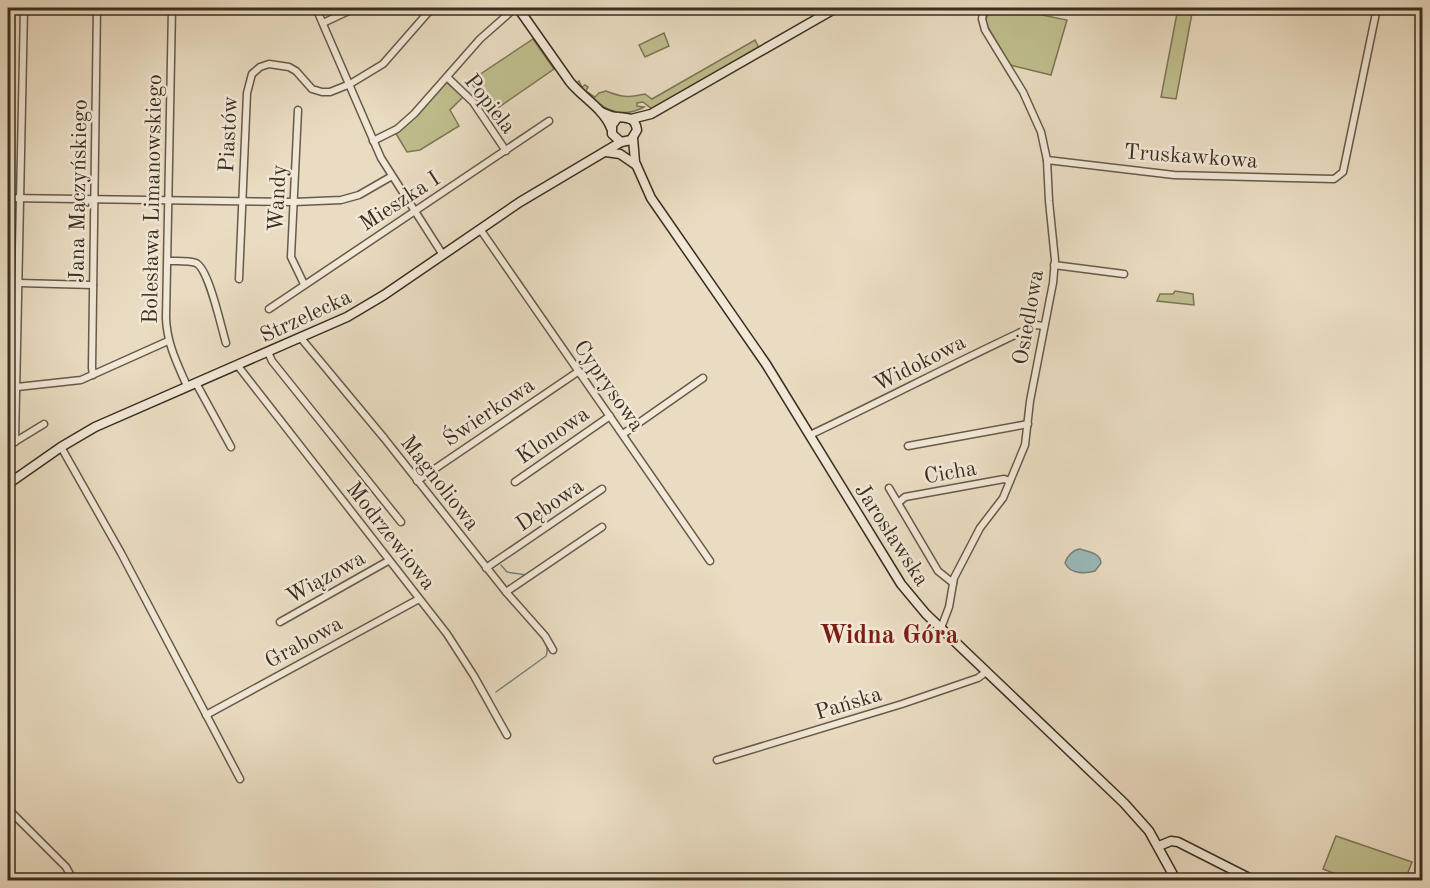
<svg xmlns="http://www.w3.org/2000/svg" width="1430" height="888" font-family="'Old Standard TT',serif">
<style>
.green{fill:#bfbe8e;stroke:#7d7656;stroke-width:1.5}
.water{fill:#9ababb;stroke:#74827d;stroke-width:1.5}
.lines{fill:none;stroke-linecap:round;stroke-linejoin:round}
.stream{stroke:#74827d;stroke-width:1.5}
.street-casing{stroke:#675a48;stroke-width:9}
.secondary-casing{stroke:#3b2e1f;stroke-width:11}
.street{stroke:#f1e8d7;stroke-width:6}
.secondary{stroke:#f1e8d7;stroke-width:8}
.labels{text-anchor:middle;stroke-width:5;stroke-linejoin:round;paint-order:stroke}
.street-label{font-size:22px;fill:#3b2e1f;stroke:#f1e8d7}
.quarter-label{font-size:26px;font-weight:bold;fill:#7a1f14;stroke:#f1e8d7}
</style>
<rect width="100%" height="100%" fill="#eadcc2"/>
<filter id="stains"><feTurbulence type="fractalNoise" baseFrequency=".00333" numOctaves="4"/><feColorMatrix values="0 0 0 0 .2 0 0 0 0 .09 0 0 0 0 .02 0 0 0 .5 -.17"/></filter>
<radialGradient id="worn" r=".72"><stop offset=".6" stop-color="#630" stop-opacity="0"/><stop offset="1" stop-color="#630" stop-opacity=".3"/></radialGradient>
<!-- green -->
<g class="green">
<polygon points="990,8 1007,8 1067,20 1051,75 1010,65 985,22"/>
<polygon points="1178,8 1193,8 1176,99 1161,97"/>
<polygon points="664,33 669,46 645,57 639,45"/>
<polygon points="533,39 554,69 492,112 470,81"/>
<path d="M 755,40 L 759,48 L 652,109 L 643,102 L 637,103 L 637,106 L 644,107 C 615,123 595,102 576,83 L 579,81 L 582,87 L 585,85 L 588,87 L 586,91 L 595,97 L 599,93 L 606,91 C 621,97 628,98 645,94 L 652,99 Z"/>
<polygon points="446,82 463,97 450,110 459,126 420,150 407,152 395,132"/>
<polygon points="1175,291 1193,294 1194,305 1157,301 1160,294 1173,294"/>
<polygon points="1336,836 1412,862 1405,880 1351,880 1323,869"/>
</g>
<!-- water -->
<path class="water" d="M 1080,549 C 1089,552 1100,553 1101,563 L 1095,571 C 1085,574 1070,574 1065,563 C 1067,556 1073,550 1080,549 Z"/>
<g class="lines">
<!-- stream -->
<g class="stream">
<polyline points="423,493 473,555"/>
<polyline points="501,565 507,572 526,575"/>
<path d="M 496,692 L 546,656 C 551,644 539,635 532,626"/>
</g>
<defs>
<g id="street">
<path d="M 172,8 L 166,318 C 167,344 177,363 187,386"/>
<polyline points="316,8 381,158 443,255"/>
<polyline points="323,23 355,8"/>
<polyline points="447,77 473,102 506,151"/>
<polyline points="298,110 291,257 304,284"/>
<polyline points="373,141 397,129 414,114 480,39 515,8"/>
<polyline points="1047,160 1174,175 1334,179 1343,172 1377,8"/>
<polyline points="8,198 294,202 341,200 359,195 392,176"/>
<polyline points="480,229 710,561"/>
<path d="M 168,261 C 176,261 188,260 196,263 C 209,269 221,327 226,343"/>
<polyline points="1054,265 1124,274"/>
<polyline points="239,279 247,93 252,74 260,67 269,64 289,67 296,71 312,89 322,92 330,92 350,84 383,64 432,8"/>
<polyline points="19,283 93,285"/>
<polyline points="269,309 549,121"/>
<polyline points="300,337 384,438 506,592 545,636 553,650"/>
<polyline points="268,352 272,361 401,522"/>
<polyline points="238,366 447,634 474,676 507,735"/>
<polyline points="93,375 92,368 97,8"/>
<polyline points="196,383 231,447"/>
<polyline points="8,388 81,380 168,341"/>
<polyline points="623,434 703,378"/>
<path d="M 810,435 C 886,399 960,360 1036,325 L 1044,326"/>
<polyline points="15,442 24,8"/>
<polyline points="8,446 44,424"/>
<polyline points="908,446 1028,424"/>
<polyline points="61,447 121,553 240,779"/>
<polyline points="417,481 579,371"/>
<polyline points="515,482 610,416"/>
<polyline points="889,488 938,571 953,583"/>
<polyline points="898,503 905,497 1004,479 1010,481"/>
<polyline points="486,568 602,489"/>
<polyline points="506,592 602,527"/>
<polyline points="280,622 388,561"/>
<polyline points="941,628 949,607 954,578 980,528 1003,498 1025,445 1030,401 1053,283 1055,260 1049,201 1047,160 1041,132 1023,92 985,30 982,19 984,8"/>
<polyline points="206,715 419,599"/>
<polyline points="717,760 902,704 978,678 986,672"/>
<polyline points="8,809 66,867 73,880"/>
</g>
<g id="secondary">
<path d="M 518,8 L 570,82 C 582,97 604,109 611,128"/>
<path d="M 601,112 C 606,114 612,117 617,117 C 628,118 635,117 637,130 L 631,140 L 621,142 L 612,134 L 612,125 L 618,117"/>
<polyline points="631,119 651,114 836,8"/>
<polyline points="633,138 635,162 651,198 766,364 901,584 926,614 1124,803 1149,831 1176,880"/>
<polyline points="606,152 620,154 636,165"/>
<polyline points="8,484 61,447 95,427 347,317 384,295 520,202 621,142"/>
<polyline points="1159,846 1171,841 1178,842 1253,880"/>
</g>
</defs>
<!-- street casing -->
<use href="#street" class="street-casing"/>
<!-- secondary casing -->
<use href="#secondary" class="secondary-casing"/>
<!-- street -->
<use href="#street" class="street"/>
<!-- secondary -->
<use href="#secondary" class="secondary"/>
</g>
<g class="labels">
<!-- street labels -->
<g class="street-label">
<text transform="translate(491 103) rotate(52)" y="8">Popiela</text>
<text transform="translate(227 134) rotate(-87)" y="8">Piastów</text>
<text transform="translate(1191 155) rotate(4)" y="8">Truskawkowa</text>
<text transform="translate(77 191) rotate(-89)" y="8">Jana Mączyńskiego</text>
<text transform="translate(276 198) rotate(-87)" y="8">Wandy</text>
<text transform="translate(151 199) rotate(-89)" y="8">Bolesława Limanowskiego</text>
<text transform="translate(399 200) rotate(-33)" y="8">Mieszka I</text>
<text transform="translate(305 315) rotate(-25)" y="8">Strzelecka</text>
<text transform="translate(1027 317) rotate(-80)" y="8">Osiedlowa</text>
<text transform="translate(919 362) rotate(-27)" y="8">Widokowa</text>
<text transform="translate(610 385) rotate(55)" y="8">Cyprysowa</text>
<text transform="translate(488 411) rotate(-34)" y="8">Świerkowa</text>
<text transform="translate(552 434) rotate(-35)" y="8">Klonowa</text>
<text transform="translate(950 471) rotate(-10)" y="8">Cicha</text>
<text transform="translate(441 482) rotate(52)" y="8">Magnoliowa</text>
<text transform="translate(549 504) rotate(-34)" y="8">Dębowa</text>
<text transform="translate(893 534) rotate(57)" y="8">Jarosławska</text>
<text transform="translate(392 535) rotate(52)" y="8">Modrzewiowa</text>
<text transform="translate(325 576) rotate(-29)" y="8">Wiązowa</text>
<text transform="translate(303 641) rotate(-29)" y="8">Grabowa</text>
<text transform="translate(848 702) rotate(-17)" y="8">Pańska</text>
</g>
<!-- quarter labels -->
<g class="quarter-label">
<text x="889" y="643">Widna Góra</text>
</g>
</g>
<!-- margin -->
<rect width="1430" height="888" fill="none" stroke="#eadcc2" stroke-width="30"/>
<rect x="9" y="9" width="1412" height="870" fill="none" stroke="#3b2e1f" stroke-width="3"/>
<rect x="15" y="15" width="1400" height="858" fill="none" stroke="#3b2e1f" stroke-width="1.5"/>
<rect width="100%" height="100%" filter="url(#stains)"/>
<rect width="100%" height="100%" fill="url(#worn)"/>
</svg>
